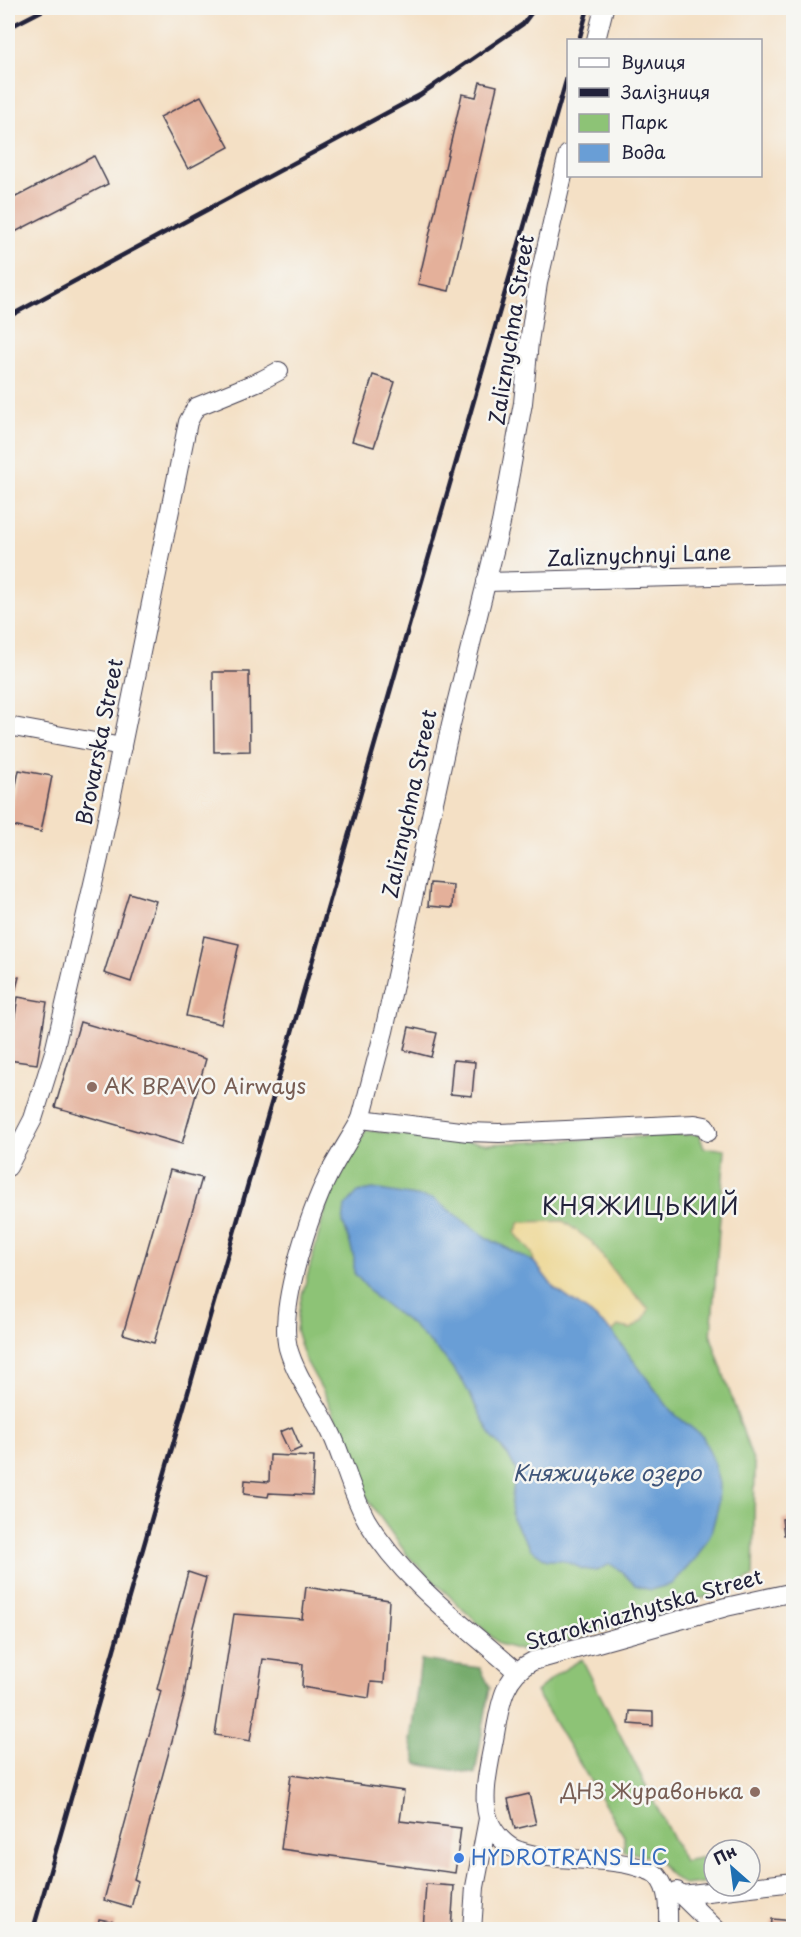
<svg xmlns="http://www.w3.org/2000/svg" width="801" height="1937" font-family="'Playpen Sans',sans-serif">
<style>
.green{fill:#8dc376;stroke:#587258;stroke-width:1.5}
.forest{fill:#72a967;stroke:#4a6651;stroke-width:1.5}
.sand{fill:#eeda9e;stroke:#887e6c;stroke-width:1.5}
.water{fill:#699ed6;stroke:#466088;stroke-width:1.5}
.building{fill:#e4b09a}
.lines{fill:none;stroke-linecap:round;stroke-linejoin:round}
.minor-casing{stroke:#423e50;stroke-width:20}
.minor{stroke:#fff;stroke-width:18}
.rail{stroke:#22223b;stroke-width:4.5}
.education-dot{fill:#8d6e63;stroke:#f6f6f2;stroke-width:2}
.shop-dot{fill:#3f7fe0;stroke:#f6f6f2;stroke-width:2}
.labels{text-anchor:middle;stroke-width:5;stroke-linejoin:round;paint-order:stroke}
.street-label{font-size:21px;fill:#22223b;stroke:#f6f6f2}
.education-label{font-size:21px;fill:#785e54;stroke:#f6f6f2;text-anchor:start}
.shop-label{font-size:21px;fill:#366cbe;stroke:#f6f6f2;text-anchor:start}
.water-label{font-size:22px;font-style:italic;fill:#3e5479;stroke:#f6f6f2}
.quarter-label{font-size:24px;letter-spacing:1.5px;fill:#22223b;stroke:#f6f6f2}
</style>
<rect width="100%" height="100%" fill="#f6f6f2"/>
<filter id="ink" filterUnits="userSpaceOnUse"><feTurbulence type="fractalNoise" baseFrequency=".0167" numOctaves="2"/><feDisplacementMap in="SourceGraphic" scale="12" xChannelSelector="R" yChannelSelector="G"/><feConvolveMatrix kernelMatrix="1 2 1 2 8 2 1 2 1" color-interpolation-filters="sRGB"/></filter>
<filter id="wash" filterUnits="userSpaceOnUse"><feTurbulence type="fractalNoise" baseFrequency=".008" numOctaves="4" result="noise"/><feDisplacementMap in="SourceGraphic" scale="24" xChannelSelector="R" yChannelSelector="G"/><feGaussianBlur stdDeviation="1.35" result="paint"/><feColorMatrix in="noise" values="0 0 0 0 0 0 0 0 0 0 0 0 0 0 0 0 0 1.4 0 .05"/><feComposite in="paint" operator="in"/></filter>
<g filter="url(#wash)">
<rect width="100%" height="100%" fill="#f4e0c5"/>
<!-- green -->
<g class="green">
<polygon points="366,1130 490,1144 699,1134 704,1148 725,1149 711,1337 755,1467 753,1577 661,1615 527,1652 499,1644 408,1556 369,1502 350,1452 325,1395 305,1359 296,1330 300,1303 328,1200"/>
<polygon points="582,1659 684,1861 710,1856 711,1882 684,1885 667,1872 657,1858 624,1851 624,1836 536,1692 557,1674"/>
</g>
<!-- forest -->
<polygon class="forest" points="421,1660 480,1668 490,1687 475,1774 417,1764 410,1741"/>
<!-- sand -->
<polygon class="sand" points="563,1221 592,1242 617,1276 649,1309 643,1320 631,1329 618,1326 612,1332 591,1314 554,1288 534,1262 532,1253 515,1233 520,1222"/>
<!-- water -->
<polygon class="water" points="373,1189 434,1199 487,1238 534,1262 554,1288 591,1314 612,1332 672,1412 703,1437 713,1460 719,1484 718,1507 711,1533 697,1557 672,1584 650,1590 635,1585 620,1570 610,1564 596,1571 583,1569 562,1560 547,1560 531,1549 513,1521 511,1504 516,1470 508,1455 492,1437 463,1382 444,1357 412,1325 375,1297 354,1273 354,1258 349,1240 343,1223 345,1206 358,1192"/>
<g id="blocks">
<!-- building -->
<g class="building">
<polygon points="480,82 497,86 449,291 418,284 462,94 476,97"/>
<polygon points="201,96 229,147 188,169 160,117"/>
<polygon points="94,156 108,184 15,232 8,218 8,201"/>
<polygon points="373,375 395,382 374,447 352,441"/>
<polygon points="213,672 249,672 250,751 214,752"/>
<polygon points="19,770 52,776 41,832 8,825"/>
<polygon points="430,883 453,885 452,908 428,906"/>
<polygon points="129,893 156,901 131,982 104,973"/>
<polygon points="204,936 239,944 221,1024 186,1016"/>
<polygon points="8,975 19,977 15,992 8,990"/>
<polygon points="18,997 47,1002 37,1064 8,1060"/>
<polygon points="80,1022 206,1059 182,1144 55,1107"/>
<polygon points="409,1027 437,1033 431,1057 404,1050"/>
<polygon points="453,1060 475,1062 472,1096 450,1094"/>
<polygon points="170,1170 202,1178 154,1343 123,1334"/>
<polygon points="292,1427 301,1448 290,1453 280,1432"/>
<polygon points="270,1455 314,1457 312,1495 269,1493 268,1497 244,1494 245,1480 269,1482"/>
<polygon points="794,1518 794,1534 784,1535 782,1519"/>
<polygon points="188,1572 206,1578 193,1627 184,1697 134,1879 138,1881 131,1908 104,1900 161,1691 157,1689"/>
<polygon points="306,1587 389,1600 384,1683 371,1682 369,1698 302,1687 303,1664 263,1659 250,1741 215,1735 234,1614 302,1619"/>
<polygon points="630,1711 653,1712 653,1726 629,1724"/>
<polygon points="291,1775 404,1791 400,1821 461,1828 455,1873 281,1849"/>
<polygon points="529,1794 536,1824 515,1829 508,1799"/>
<polygon points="426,1884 454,1886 451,1930 423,1930"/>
<polygon points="99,1919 116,1922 114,1930 97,1930"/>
<polygon points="772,1919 794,1921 794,1930 771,1930"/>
</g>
</g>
</g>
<g filter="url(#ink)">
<use href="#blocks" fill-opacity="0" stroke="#423e50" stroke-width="1.5"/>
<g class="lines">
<defs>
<g id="minor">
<polyline points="596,40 604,8"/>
<polyline points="568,154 538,283 529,342 523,403 501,523 451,724 384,1031 361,1119 468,1132 499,1133 695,1124 705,1126 708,1132"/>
<polyline points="486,582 794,574"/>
<polyline points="8,726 122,747"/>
<path d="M 361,1119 C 351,1137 339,1155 329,1174 C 310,1212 278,1307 288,1348 C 297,1380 320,1407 333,1437 C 345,1465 352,1494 367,1521 C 403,1581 464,1625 516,1671"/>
<polyline points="8,1167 33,1119 54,1052 99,858 188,422 196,407 262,380 279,371"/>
<polyline points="677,1891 717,1930"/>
<polyline points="682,1895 794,1882"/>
<polyline points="472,1930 475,1887 488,1819"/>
<path d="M 668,1930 C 668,1912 670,1891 658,1877 C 654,1871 644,1869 638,1867 C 601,1856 555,1863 520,1851 C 506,1847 494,1833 489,1820 C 480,1797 491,1757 495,1734 C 500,1704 504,1675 533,1661 L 726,1607 L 794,1592"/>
</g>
</defs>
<!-- minor casing -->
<use href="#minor" class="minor-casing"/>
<!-- minor -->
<use href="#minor" class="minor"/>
<!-- rail -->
<g class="rail">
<polyline points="8,28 47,8"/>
<polyline points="579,40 588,8"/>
<polyline points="8,317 420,95 523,24 535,8"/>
<polyline points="33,1930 568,74"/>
</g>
</g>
</g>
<!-- markers -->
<g class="education-dot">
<circle cx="92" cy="1087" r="6"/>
<circle cx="755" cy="1792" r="6"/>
</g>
<circle class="shop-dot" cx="459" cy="1858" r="6"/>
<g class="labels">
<!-- street labels -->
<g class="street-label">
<text transform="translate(512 330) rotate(-81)" y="7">Zaliznychna Street</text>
<text transform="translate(639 556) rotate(-2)" y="7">Zaliznychnyi Lane</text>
<text transform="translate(100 742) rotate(-79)" y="7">Brovarska Street</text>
<text transform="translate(410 804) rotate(-78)" y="7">Zaliznychna Street</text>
<text transform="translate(644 1610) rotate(-16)" y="7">Starokniazhytska Street</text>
</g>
<!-- education labels -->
<g class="education-label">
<text x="104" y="1094">АК BRAVO Airways</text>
<text x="743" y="1799" text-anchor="end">ДНЗ Журавонька</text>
</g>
<!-- shop labels -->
<g class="shop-label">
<text x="471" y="1865">HYDROTRANS LLC</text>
</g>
<!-- water labels -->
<g class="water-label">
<text x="607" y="1481">Княжицьке озеро</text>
</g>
<!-- quarter labels -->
<g class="quarter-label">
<text x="641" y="1215">КНЯЖИЦЬКИЙ</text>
</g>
</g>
<!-- margin -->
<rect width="801" height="1937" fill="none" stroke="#f6f6f2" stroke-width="30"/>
<!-- legend -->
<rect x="567" y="39" width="195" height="138" fill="#f6f6f2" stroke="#a1a1a9" stroke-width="1.5"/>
<rect x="579" y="58" width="30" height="9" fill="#ffffff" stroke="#a1a1a9" stroke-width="1.5"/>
<text x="621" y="69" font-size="18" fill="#22223b">Вулиця</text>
<rect x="579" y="88" width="30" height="9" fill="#22223b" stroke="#a1a1a9" stroke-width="1.5"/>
<text x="621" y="99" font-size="18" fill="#22223b">Залізниця</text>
<rect x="579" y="114" width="30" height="18" fill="#8dc376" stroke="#a1a1a9" stroke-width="1.5"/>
<text x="621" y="129" font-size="18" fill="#22223b">Парк</text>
<rect x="579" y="144" width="30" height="18" fill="#699ed6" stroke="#a1a1a9" stroke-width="1.5"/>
<text x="621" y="159" font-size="18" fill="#22223b">Вода</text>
<!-- north arrow -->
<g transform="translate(732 1868) rotate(332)"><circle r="28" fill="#f6f6f2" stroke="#a1a1a9" stroke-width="1.5"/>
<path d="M0-4.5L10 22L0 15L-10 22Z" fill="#1f6fb2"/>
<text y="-9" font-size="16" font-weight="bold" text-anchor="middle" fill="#22223b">Пн</text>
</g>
</svg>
